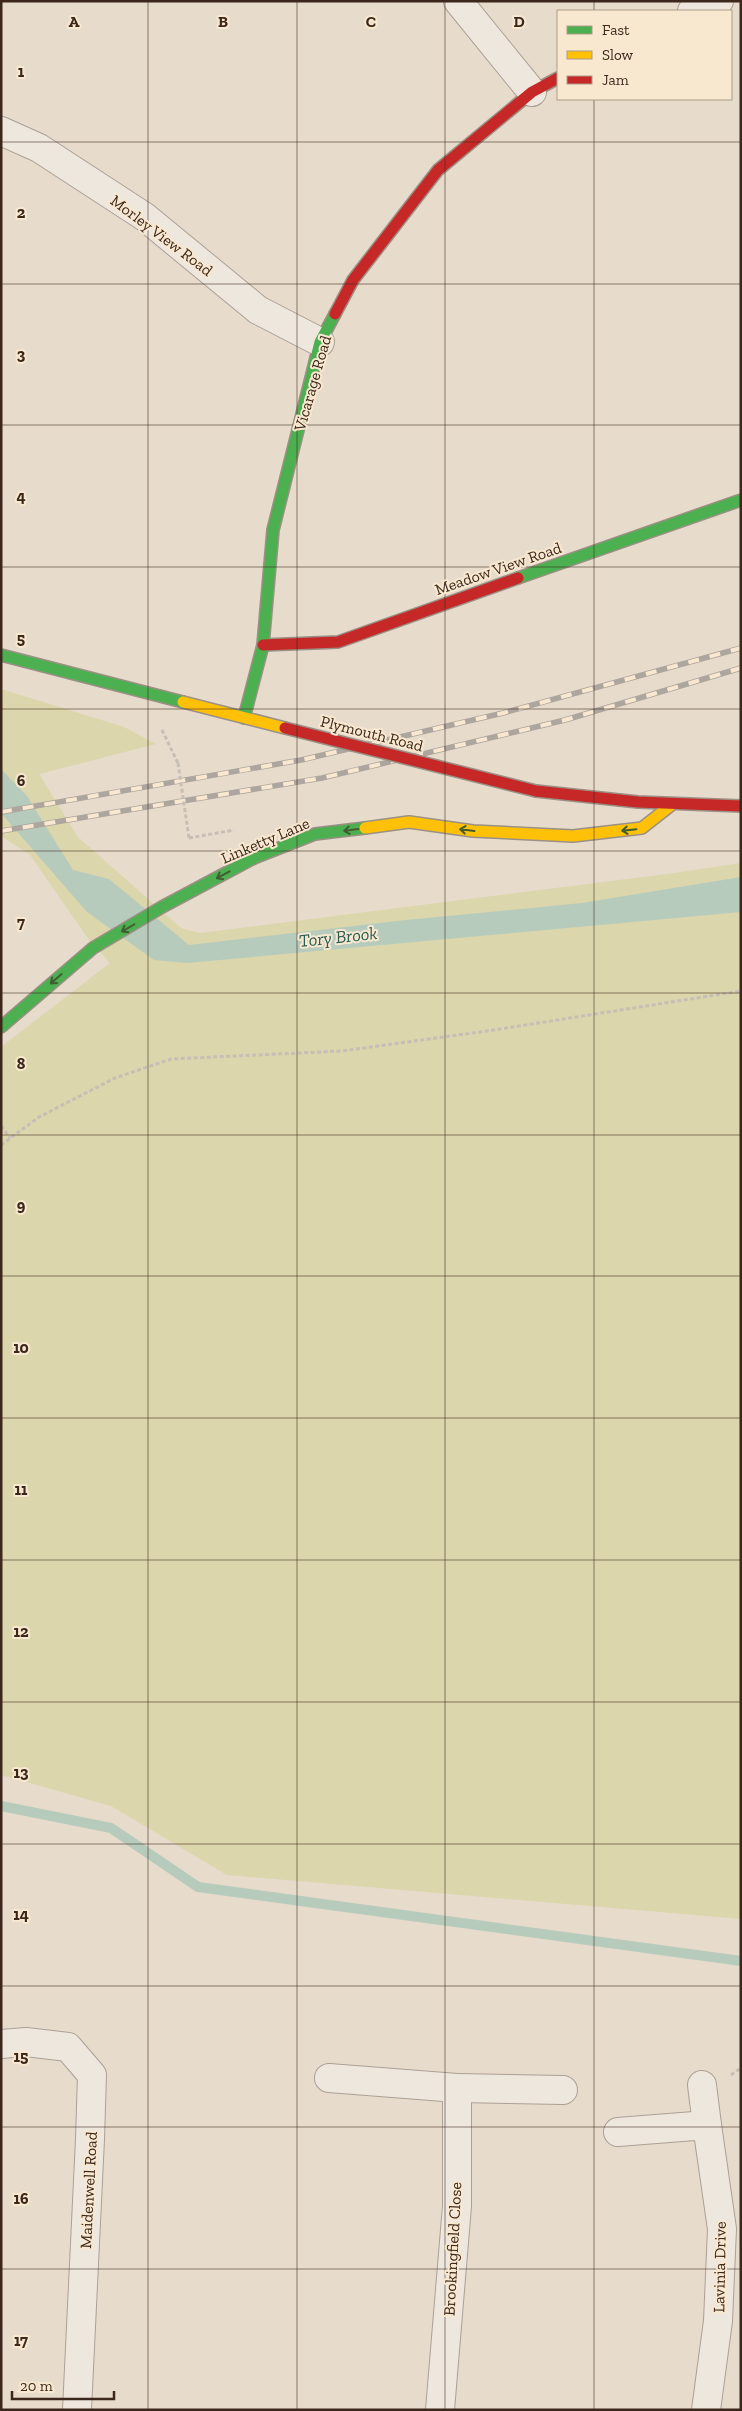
<svg xmlns="http://www.w3.org/2000/svg" width="742" height="2411" font-family="'Zilla Slab',serif">
<style>
.green{fill:#dbd6ac}
.water{fill:#b7cbbc}
.lines{fill:none;stroke-linecap:round;stroke-linejoin:round}
.stream{stroke:#b7cbbc;stroke-width:10}
.street-casing{stroke:#aca095;stroke-width:30}
.fast-casing{stroke:#9b9085;stroke-width:14}
.slow-casing{stroke:#9b9085;stroke-width:14}
.jam-casing{stroke:#9b9085;stroke-width:14}
.path{stroke:#c7beb5;stroke-width:3;stroke-dasharray:4 2.5;stroke-linecap:butt}
.street{stroke:#eee7de;stroke-width:28}
.fast{stroke:#4caf50;stroke-width:11}
.slow{stroke:#ffc107;stroke-width:11}
.jam{stroke:#c62828;stroke-width:11}
.rail-casing{stroke:#ada69e;stroke-width:5.5}
.rail{stroke:#f9e8d0;stroke-width:4;stroke-dasharray:11;stroke-linecap:butt}
.jam-bridge-casing{stroke:#9b9085;stroke-width:14;stroke-linecap:butt}
.path-bridge{stroke:#c7beb5;stroke-width:3;stroke-dasharray:4 2.5;stroke-linecap:butt}
.jam-bridge{stroke:#c62828;stroke-width:11}
.oneway{stroke:#425d31}
.grid{fill:none;stroke:#3c271c;stroke-width:1;stroke-opacity:0.55}
.labels{text-anchor:middle;stroke-width:4;stroke-linejoin:round;paint-order:stroke}
.street-label{font-size:16px;fill:#3c271c;stroke:#f9e8d0}
.water-label{font-size:18px;font-style:italic;fill:#295d53;stroke:#f9e8d0}
.grid-label{font-size:16px;text-anchor:middle;font-weight:bold;fill:#3c271c;stroke:#f9e8d0;stroke-width:4;stroke-linejoin:round;paint-order:stroke}
</style>
<rect width="100%" height="100%" fill="#e7dbcb"/>
<!-- green -->
<polygon class="green" points="1,689 124,727 156,744 39,774 78,837 181,928 200,933 667,874 741,863 741,1919 227,1875 111,1806 1,1775 1,1047 110,963 87,937 30,855 1,836"/>
<!-- water -->
<polygon class="water" points="1,769 27,796 73,870 109,879 189,945 406,920 582,903 741,877 741,912 187,963 154,960 87,912 1,813"/>
<g class="lines">
<!-- stream -->
<polyline class="stream" points="1,1806 111,1828 198,1887 741,1961"/>
<defs>
<g id="street">
<polyline points="458,1 532,92"/>
<polyline points="692,11 719,1"/>
<polyline points="1,131 39,148 145,217 258,310 320,342"/>
<polyline points="1,2044 26,2042 68,2047 92,2075 90,2139 77,2410"/>
<polyline points="329,2078 457,2088 457,2206 440,2410"/>
<polyline points="702,2085 707,2125"/>
<polyline points="457,2088 563,2090"/>
<polyline points="618,2132 707,2125 722,2229 718,2321 706,2410"/>
</g>
<g id="fast">
<polyline points="518,578 741,500"/>
<polyline points="1,655 183,702"/>
<polyline points="244,718 263,645 273,530 320,342 335,314"/>
<polyline points="1,1027 93,948 162,907 254,858 315,834 365,828"/>
</g>
<g id="slow">
<polyline points="183,702 285,728"/>
<polyline points="365,828 409,822 473,831 573,836 642,828 670,806"/>
</g>
<g id="jam">
<polyline points="335,314 353,280 438,170 532,92 558,78"/>
<polyline points="263,645 338,642 518,578"/>
<polyline points="536,791 638,802 741,806"/>
</g>
</defs>
<!-- street casing -->
<use href="#street" class="street-casing"/>
<!-- fast casing -->
<use href="#fast" class="fast-casing"/>
<!-- slow casing -->
<use href="#slow" class="slow-casing"/>
<!-- jam casing -->
<use href="#jam" class="jam-casing"/>
<!-- path -->
<g class="path">
<polyline points="162,730 178,763"/>
<polyline points="189,838 234,830"/>
<polyline points="1,1126 10,1138"/>
<polyline points="1,1145 39,1117 115,1078 171,1059 342,1051 494,1030 741,991"/>
<polyline points="731,2075 741,2068"/>
</g>
<!-- street -->
<use href="#street" class="street"/>
<!-- fast -->
<use href="#fast" class="fast"/>
<!-- slow -->
<use href="#slow" class="slow"/>
<!-- jam -->
<use href="#jam" class="jam"/>
<defs>
<g id="rail">
<polyline points="1,812 301,760 503,713 741,648"/>
<polyline points="1,831 322,778 565,720 741,668"/>
</g>
</defs>
<!-- rail casing -->
<use href="#rail" class="rail-casing"/>
<!-- rail -->
<use href="#rail" class="rail"/>
<defs>
<polyline id="jam-bridge" points="285,728 536,791"/>
</defs>
<!-- jam-bridge casing -->
<use href="#jam-bridge" class="jam-bridge-casing"/>
<!-- path-bridge -->
<polyline class="path-bridge" points="178,763 189,838"/>
<!-- jam-bridge -->
<use href="#jam-bridge" class="jam-bridge"/>
</g>
<!-- one-way arrows -->
<defs><path id="oneway-shaft" d="M-6 0H5M1.5-3L5.5 0L1.5 3" fill="none" stroke-width="1.6" stroke-linecap="round" stroke-linejoin="round" transform="scale(1.25)"/></defs>
<g class="oneway">
<use href="#oneway-shaft" transform="translate(351 830) rotate(173)"/>
<use href="#oneway-shaft" transform="translate(467 830) rotate(-173)"/>
<use href="#oneway-shaft" transform="translate(629 830) rotate(174)"/>
<use href="#oneway-shaft" transform="translate(223 875) rotate(152)"/>
<use href="#oneway-shaft" transform="translate(128 928) rotate(150)"/>
<use href="#oneway-shaft" transform="translate(56 979) rotate(139)"/>
</g>
<!-- grid -->
<path class="grid" d="M 148,1 L 148,2410M 297,1 L 297,2410M 445,1 L 445,2410M 594,1 L 594,11M 594,99 L 594,2410M 1,142 L 741,142M 1,284 L 741,284M 1,425 L 741,425M 1,567 L 741,567M 1,709 L 741,709M 1,851 L 741,851M 1,993 L 741,993M 1,1135 L 741,1135M 1,1276 L 741,1276M 1,1418 L 741,1418M 1,1560 L 741,1560M 1,1702 L 741,1702M 1,1844 L 741,1844M 1,1986 L 741,1986M 1,2127 L 741,2127M 1,2269 L 741,2269"/>
<g class="labels">
<!-- street labels -->
<g class="street-label">
<text transform="translate(162 235) rotate(37)" y="6">Morley View Road</text>
<text transform="translate(312 383) rotate(-74)" y="6">Vicarage Road</text>
<text transform="translate(498 568) rotate(-19)" y="6">Meadow View Road</text>
<text transform="translate(372 733) rotate(14)" y="6">Plymouth Road</text>
<text transform="translate(265 840) rotate(-23)" y="6">Linketty Lane</text>
<text transform="translate(88 2190) rotate(-87)" y="6">Maidenwell Road</text>
<text transform="translate(452 2249) rotate(-87)" y="6">Brookingfield Close</text>
<text transform="translate(719 2267) rotate(-89)" y="6">Lavinia Drive</text>
</g>
<!-- water labels -->
<g class="water-label">
<text transform="translate(338 937) rotate(-6)" y="6">Tory Brook</text>
</g>
</g>
<g class="grid-label">
<text x="74" y="27">A</text>
<text x="223" y="27">B</text>
<text x="371" y="27">C</text>
<text x="519" y="27">D</text>
<text x="21" y="77">1</text>
<text x="21" y="218">2</text>
<text x="21" y="360">3</text>
<text x="21" y="502">4</text>
<text x="21" y="644">5</text>
<text x="21" y="786">6</text>
<text x="21" y="928">7</text>
<text x="21" y="1069">8</text>
<text x="21" y="1211">9</text>
<text x="21" y="1353">10</text>
<text x="21" y="1495">11</text>
<text x="21" y="1637">12</text>
<text x="21" y="1778">13</text>
<text x="21" y="1920">14</text>
<text x="21" y="2062">15</text>
<text x="21" y="2204">16</text>
<text x="21" y="2346">17</text>
</g>
<!-- border -->
<rect width="742" height="2411" fill="none" stroke="#3c271c" stroke-width="5"/>
<!-- legend -->
<rect x="557" y="10" width="175" height="90" fill="#f9e8d0" stroke="#ad9b88"/>
<rect x="567" y="26" width="25" height="8" fill="#4caf50" stroke="#ad9b88"/>
<text x="602" y="35" font-size="15" fill="#3c271c">Fast</text>
<rect x="567" y="51" width="25" height="8" fill="#ffc107" stroke="#ad9b88"/>
<text x="602" y="60" font-size="15" fill="#3c271c">Slow</text>
<rect x="567" y="76" width="25" height="8" fill="#c62828" stroke="#ad9b88"/>
<text x="602" y="85" font-size="15" fill="#3c271c">Jam</text>
<!-- scale -->
<path d="M12 2391v8h102v-8" fill="none" stroke="#3c271c" stroke-width="2.5"/>
<text x="20" y="2391" font-size="15" fill="#3c271c" stroke="#f9e8d0" stroke-width="4" paint-order="stroke">20 m</text>
</svg>
